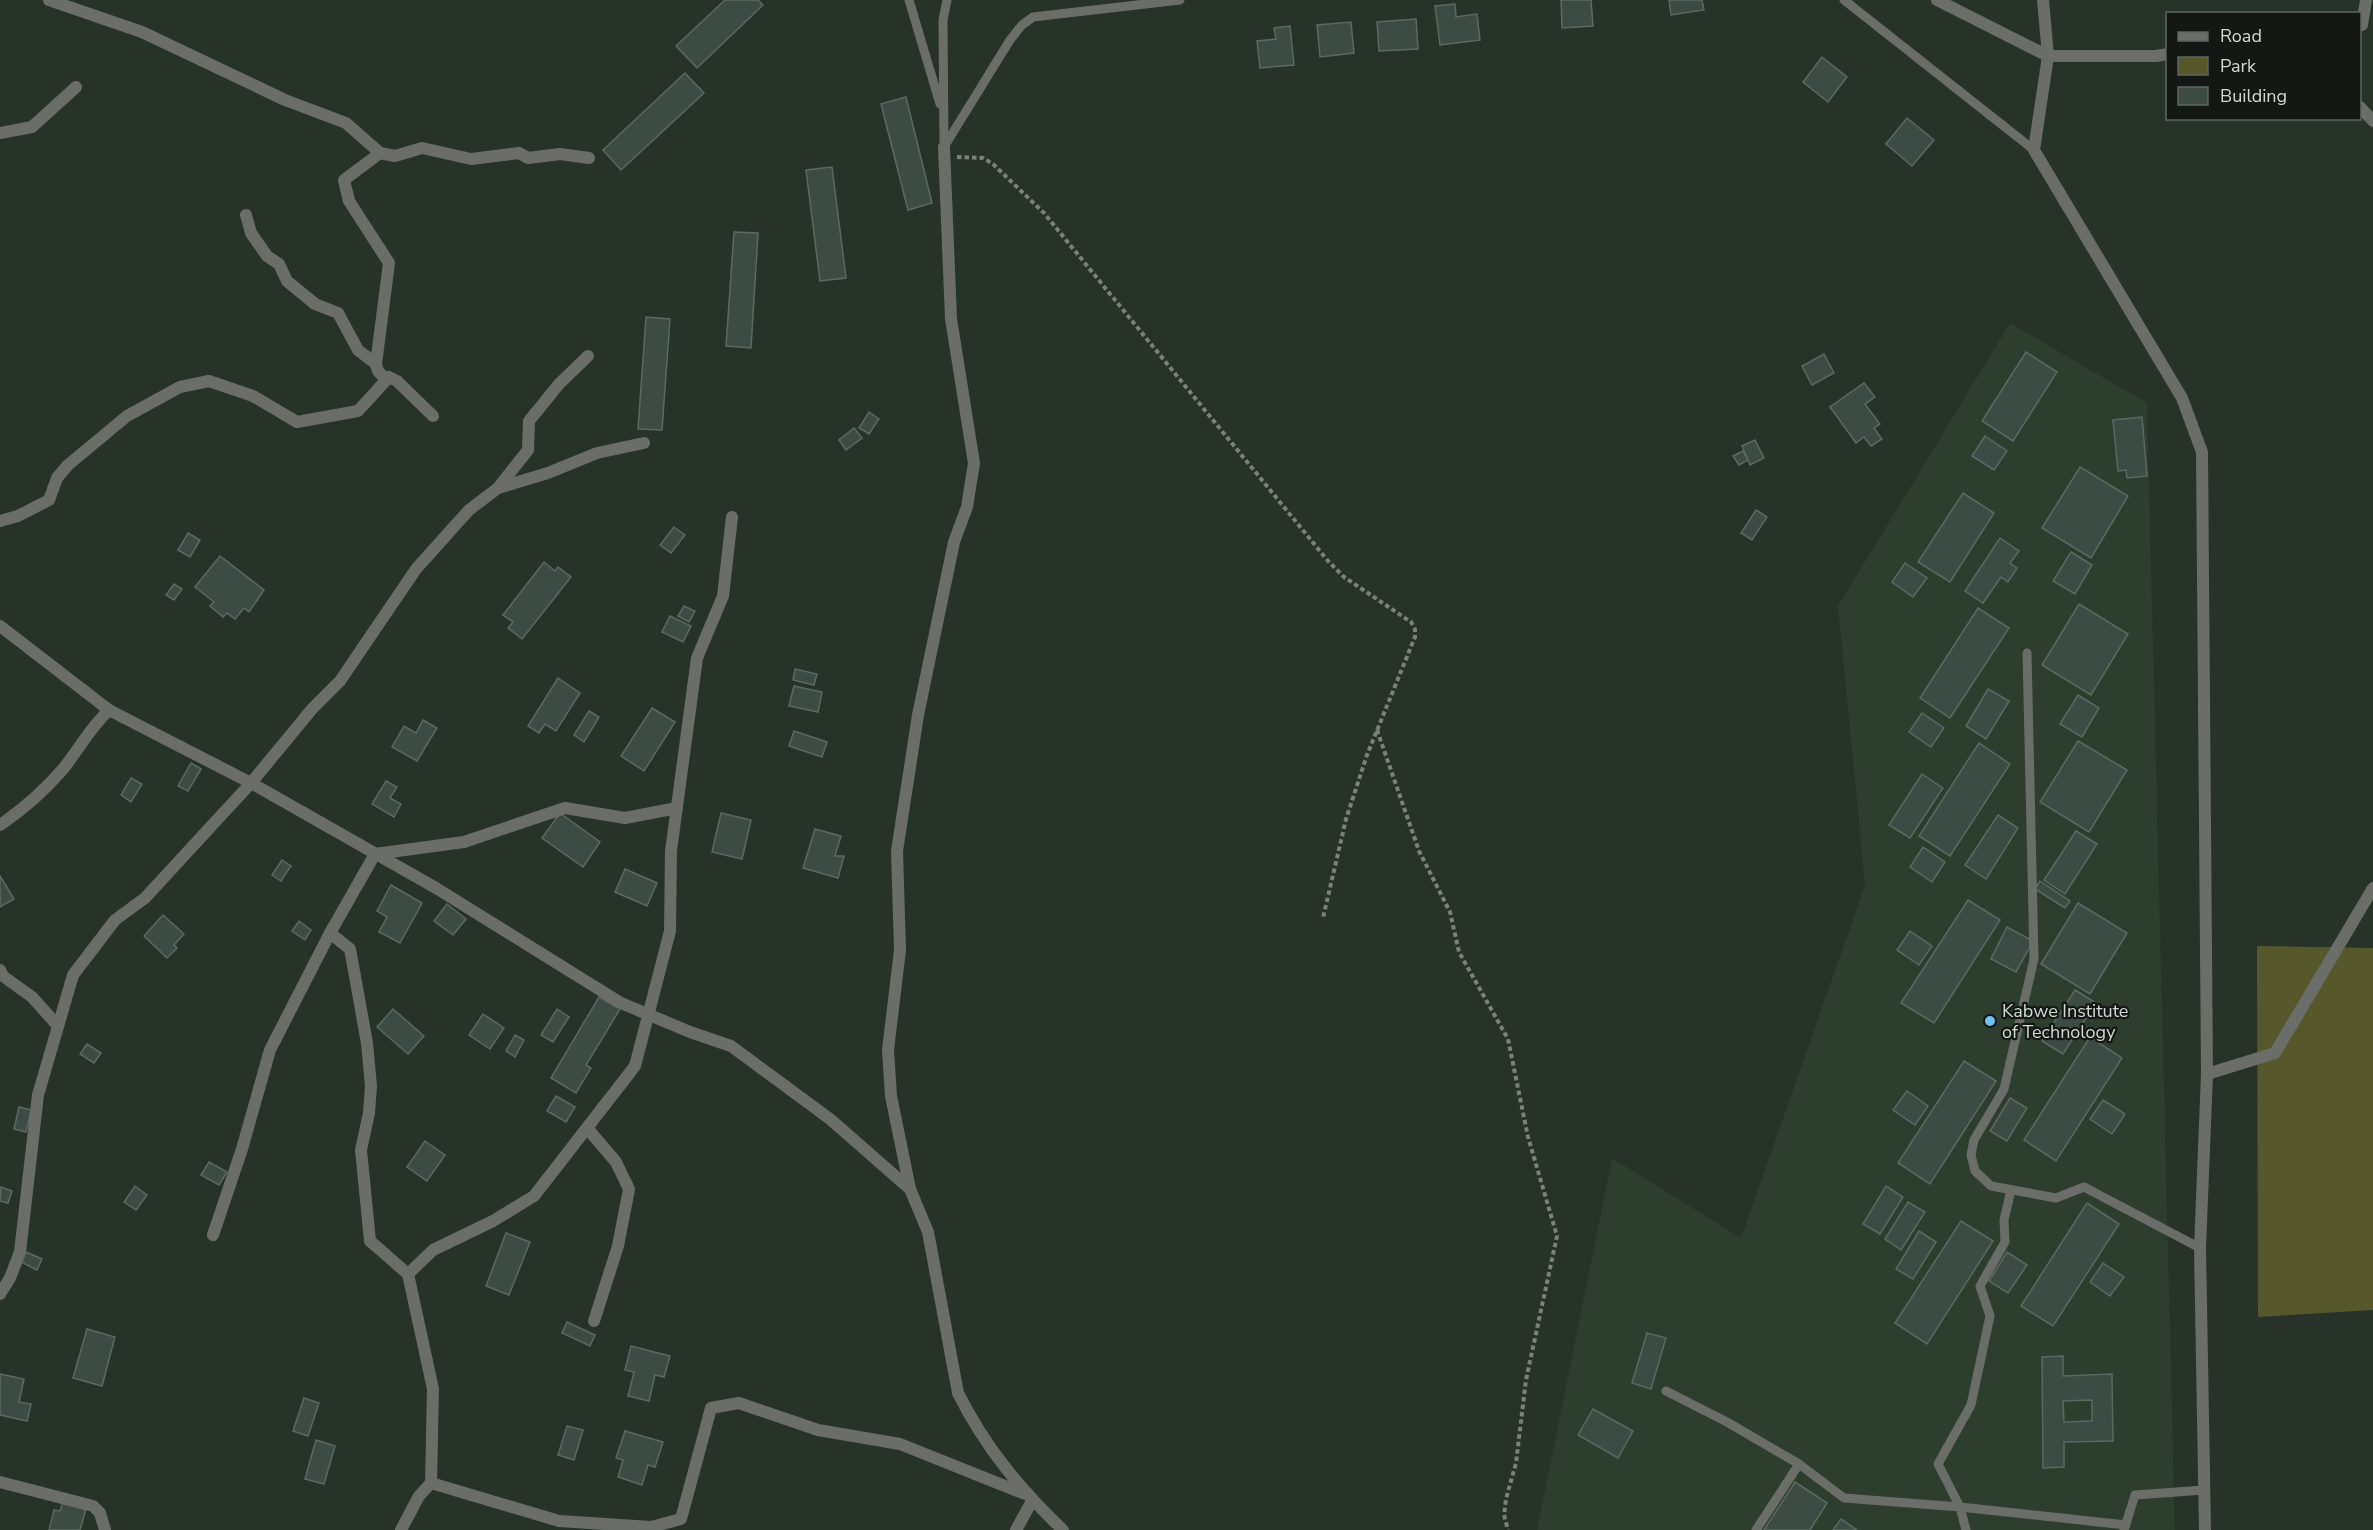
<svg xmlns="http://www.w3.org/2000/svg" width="2373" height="1530" font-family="'Nunito Sans',sans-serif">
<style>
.built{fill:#2d3d2e}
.green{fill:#56582c}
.building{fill:#3c4c45;stroke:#5a6a63;stroke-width:1.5;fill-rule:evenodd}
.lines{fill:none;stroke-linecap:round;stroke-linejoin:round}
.path{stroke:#7a827a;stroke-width:4;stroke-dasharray:4.5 3;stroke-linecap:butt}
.lane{stroke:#6b6e68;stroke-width:9}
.street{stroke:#6b6e68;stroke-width:12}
.poi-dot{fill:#71c1f5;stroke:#131814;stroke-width:2}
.labels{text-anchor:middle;stroke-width:4.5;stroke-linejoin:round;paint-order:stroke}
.poi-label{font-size:18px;fill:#d2d8d2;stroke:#131814;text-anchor:start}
</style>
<rect width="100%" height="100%" fill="#273228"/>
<!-- built -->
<polygon class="built" points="2010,323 2147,403 2175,1530 1537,1530 1612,1158 1741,1238 1865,885 1838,606"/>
<!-- green -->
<polygon class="green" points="2257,946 2373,948 2373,1310 2258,1317"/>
<!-- building -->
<g class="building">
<polygon points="725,0 758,0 763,5 697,68 676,46"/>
<polygon points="1561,0 1591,0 1593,26 1562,28"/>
<polygon points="1669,0 1702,0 1704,10 1671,15"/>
<polygon points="1455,4 1456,17 1477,14 1480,40 1440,45 1435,6"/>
<polygon points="1416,19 1418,49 1379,51 1377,22"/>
<polygon points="1351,22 1354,53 1320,57 1317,25"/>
<polygon points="1290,26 1294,65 1260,68 1257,41 1276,39 1274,28"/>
<polygon points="1822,57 1847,77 1828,102 1803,82"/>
<polygon points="685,73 704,93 621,170 603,150"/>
<polygon points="906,97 932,203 908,210 881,104"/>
<polygon points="1907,118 1934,140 1912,166 1886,144"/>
<polygon points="832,167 846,278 820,281 806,170"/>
<polygon points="734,232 758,233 751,348 726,346"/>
<polygon points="646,317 670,319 662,430 638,429"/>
<polygon points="2026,352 2057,372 2013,441 1982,421"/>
<polygon points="1824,354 1834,373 1812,385 1802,366"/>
<polygon points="1864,383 1875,397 1865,404 1880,424 1874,428 1882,439 1871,446 1864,437 1856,443 1830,407"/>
<polygon points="869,412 879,419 869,434 859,428"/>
<polygon points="2142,417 2147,476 2127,478 2126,470 2118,471 2113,420"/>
<polygon points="854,428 862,438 846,450 839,440"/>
<polygon points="1985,436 2007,451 1994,470 1972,456"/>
<polygon points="1755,440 1764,458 1750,465 1742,446"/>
<polygon points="1743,451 1748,460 1739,465 1733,456"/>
<polygon points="2080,467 2128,496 2091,558 2042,528"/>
<polygon points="1963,493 1994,513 1950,582 1918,562"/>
<polygon points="1756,510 1767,517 1752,540 1741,533"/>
<polygon points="674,527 685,535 671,553 660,545"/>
<polygon points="188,533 200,540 190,557 178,550"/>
<polygon points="2000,538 2019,551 2010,563 2017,568 2008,582 2001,577 1983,603 1965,591"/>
<polygon points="2071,552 2092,565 2075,594 2053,581"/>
<polygon points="220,556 264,590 249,612 244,608 235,619 227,613 223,617 210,606 214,602 195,587"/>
<polygon points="544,562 555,571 558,567 571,577 522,639 508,628 513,622 503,615"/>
<polygon points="1905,563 1927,578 1913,597 1892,582"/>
<polygon points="174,584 182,589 174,600 166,595"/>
<polygon points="2079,604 2128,634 2091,695 2042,665"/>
<polygon points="684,606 695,611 689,622 678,616"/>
<polygon points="1978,608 2009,628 1950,718 1920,698"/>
<polygon points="670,616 691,626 683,642 662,632"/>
<polygon points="795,669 817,674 814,685 793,680"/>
<polygon points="558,678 580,693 556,731 545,724 539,733 528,726"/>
<polygon points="794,686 822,692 818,712 789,706"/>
<polygon points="1988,689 2009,701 1986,739 1966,726"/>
<polygon points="2078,695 2099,708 2082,737 2060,724"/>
<polygon points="652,708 675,722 644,771 621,756"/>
<polygon points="589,711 599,717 584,742 574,735"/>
<polygon points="1922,713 1944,728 1931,747 1909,732"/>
<polygon points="423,720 437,728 417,761 392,747 404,726 416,733"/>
<polygon points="794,731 827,742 822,757 789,746"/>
<polygon points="2078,741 2127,770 2089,832 2040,802"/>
<polygon points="1979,743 2010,764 1950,856 1919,836"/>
<polygon points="191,763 201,769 188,791 178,786"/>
<polygon points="1922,774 1943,788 1910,838 1889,825"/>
<polygon points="131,778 142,784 131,802 121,795"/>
<polygon points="386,781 397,787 390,798 401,804 394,817 372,804"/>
<polygon points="560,813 600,842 583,867 542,838"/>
<polygon points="721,813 751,820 742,859 712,852"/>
<polygon points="1998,815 2018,828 1986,879 1965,865"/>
<polygon points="815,829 841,836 835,856 844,856 838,878 803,868"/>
<polygon points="2076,831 2097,844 2065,894 2044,880"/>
<polygon points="1923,847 1945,862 1932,882 1910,867"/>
<polygon points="282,860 291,866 281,881 272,875"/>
<polygon points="625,869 657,883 647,906 615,892"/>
<polygon points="0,876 14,899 0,907"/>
<polygon points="2040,881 2070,901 2065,908 2035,889"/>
<polygon points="391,885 422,903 400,943 379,932 387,917 377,911"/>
<polygon points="1968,900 2000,920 1934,1023 1901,1003"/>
<polygon points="2078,903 2127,933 2090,994 2041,964"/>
<polygon points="447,904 466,919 453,935 434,921"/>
<polygon points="163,915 184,934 174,945 177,948 167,958 144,936"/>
<polygon points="299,921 311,930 305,940 292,931"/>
<polygon points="2007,927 2033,941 2016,972 1991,959"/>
<polygon points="1910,931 1932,946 1919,965 1897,950"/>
<polygon points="2075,990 2096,1003 2063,1054 2042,1041"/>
<polygon points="599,997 620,1009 586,1065 591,1068 576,1093 551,1078"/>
<polygon points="393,1009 424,1036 408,1054 377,1027"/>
<polygon points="557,1009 569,1017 553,1042 541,1035"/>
<polygon points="483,1014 504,1028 490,1049 469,1035"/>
<polygon points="515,1035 524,1040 515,1057 506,1051"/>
<polygon points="2090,1037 2122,1058 2056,1161 2024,1140"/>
<polygon points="87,1044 101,1053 94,1063 80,1054"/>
<polygon points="1964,1061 1996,1081 1930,1184 1898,1163"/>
<polygon points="1907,1091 1928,1106 1915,1125 1893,1110"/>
<polygon points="556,1096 575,1107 566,1122 547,1111"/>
<polygon points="2010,1098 2027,1108 2007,1141 1990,1131"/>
<polygon points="2103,1100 2125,1114 2112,1134 2090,1119"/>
<polygon points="19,1107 31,1110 26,1132 14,1129"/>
<polygon points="425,1141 445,1155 427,1181 407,1167"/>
<polygon points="209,1162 227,1172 219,1185 201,1175"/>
<polygon points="135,1186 147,1195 136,1210 124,1202"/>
<polygon points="1886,1186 1903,1197 1880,1234 1863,1224"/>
<polygon points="1,1187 12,1191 8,1203 0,1201"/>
<polygon points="1908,1202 1925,1212 1901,1250 1885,1239"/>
<polygon points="2087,1203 2119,1224 2053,1326 2021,1306"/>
<polygon points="1961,1221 1993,1241 1927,1344 1895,1323"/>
<polygon points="1919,1231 1936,1242 1913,1279 1896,1269"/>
<polygon points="506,1233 530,1242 509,1295 486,1286"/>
<polygon points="26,1252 42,1259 37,1270 21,1262"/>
<polygon points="2007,1252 2027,1265 2008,1293 1989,1281"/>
<polygon points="2103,1263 2124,1277 2110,1296 2090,1282"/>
<polygon points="567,1322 595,1335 590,1346 562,1333"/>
<polygon points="87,1329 115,1337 102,1386 73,1378"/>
<polygon points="1647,1333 1666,1338 1651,1389 1632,1383"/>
<polygon points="631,1346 670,1356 664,1377 655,1375 649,1401 628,1396 634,1372 625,1370"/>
<path d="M 2063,1356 L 2063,1376 L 2112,1374 L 2113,1441 L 2064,1442 L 2064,1467 L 2043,1468 L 2042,1357 ZM 2092,1400 L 2092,1421 L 2064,1422 L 2063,1401 Z"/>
<polygon points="0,1374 24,1379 19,1402 31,1404 27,1421 0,1415"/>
<polygon points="304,1398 319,1403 308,1436 293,1431"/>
<polygon points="1593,1409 1633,1431 1618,1458 1578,1435"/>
<polygon points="567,1426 583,1430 574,1460 558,1455"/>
<polygon points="625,1431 663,1442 655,1467 648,1465 642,1485 618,1477 623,1460 616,1458"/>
<polygon points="316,1440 335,1446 324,1484 305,1479"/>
<polygon points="1795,1482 1827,1503 1810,1530 1764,1530"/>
<polygon points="64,1499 87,1505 80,1530 49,1530 54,1510 60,1511"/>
<polygon points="1841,1519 1857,1530 1833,1530"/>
</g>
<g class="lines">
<!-- path -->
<g class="path">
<polyline points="957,157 983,158 993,164 1044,213 1328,561 1344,577 1411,622 1415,629 1415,637 1367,755 1346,819 1323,918"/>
<polyline points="1377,730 1419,851 1450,912 1459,952 1508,1039 1528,1137 1557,1236 1526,1380 1516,1463 1506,1499 1504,1515 1508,1530"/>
</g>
<!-- lane -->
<g class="lane">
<polyline points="909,0 940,104"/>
<polyline points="1844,0 2034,150"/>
<polyline points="944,147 1010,40 1022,25 1033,17 1180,0"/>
<polyline points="944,147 943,20 947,0"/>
<polyline points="2027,653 2034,959 2004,1089 1974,1140 1971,1155 1975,1171 1991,1186 2056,1198 2084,1187 2200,1248"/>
<polyline points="2011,1190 2004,1220 2005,1242 1980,1286 1990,1316 1971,1405 1938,1464 1960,1507 2126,1525"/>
<polyline points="1666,1391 1727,1422 1799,1464"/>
<polyline points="1756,1530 1799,1464 1844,1498 1960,1507 1966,1530"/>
<polyline points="2124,1530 2135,1495 2204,1490"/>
</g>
<!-- street -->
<g class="street">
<polyline points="49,0 142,32 285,100 346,123 380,153 395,156 422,148 471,159 519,153 528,158 560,154 589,158"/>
<polyline points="1937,0 2048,56 2156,56 2168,54"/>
<polyline points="2043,0 2048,56 2034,150 2182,398 2202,452 2207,1074 2200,1248 2205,1530"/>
<polyline points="2362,25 2366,0"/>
<polyline points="2360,107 2373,121"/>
<polyline points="0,133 32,127 76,87"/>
<polyline points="380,153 344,180 349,201 389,263 376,364 378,371 386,380"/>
<polyline points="246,215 251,233 267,256 279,264 287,281 315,304 338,313 358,350 376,364"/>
<polyline points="498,488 548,473 597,453 644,443"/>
<polyline points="0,521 18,516 49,500 57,478 68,465 127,416 180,387 209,381 253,396 297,422 358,411 389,377 397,381 433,416"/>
<path d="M 0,626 L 109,710 L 251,783 L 436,888 L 621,1003 L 690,1032 L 731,1046 L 830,1119 L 910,1189 L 928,1232 L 958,1393 C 985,1447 1019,1488 1063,1530"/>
<path d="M 0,825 C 22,810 45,790 63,769 C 79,749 90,728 109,710"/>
<polyline points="330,933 350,949 367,1043 371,1086 369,1113 361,1150 370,1241 408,1274"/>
<polyline points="0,970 3,976 32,997 58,1026"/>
<polyline points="2207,1074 2275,1053 2373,888"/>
<polyline points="587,1128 616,1162 629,1189 618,1246 594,1321"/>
<polyline points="910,1189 891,1096 888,1050 900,950 897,851 918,715 954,542 967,507 974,463 951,319 944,147"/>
<polyline points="213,1235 242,1149 270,1050 330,933 375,854 464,842 565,808 625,818 677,808"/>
<polyline points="0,1294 10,1278 20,1252 38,1095 73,975 115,920 145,898 251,783 312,709 340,681 416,569 469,510 498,488 528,450 529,421 559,384 588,356"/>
<polyline points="0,1482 93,1506 100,1513 105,1530"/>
<polyline points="431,1483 433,1389 408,1274 433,1250 493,1221 534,1196 635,1066 670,931 671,851 697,658 723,596 732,517"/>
<polyline points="401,1530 419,1496 431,1483 559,1521 651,1527 681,1519 711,1408 739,1403 818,1430 900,1444 1025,1494"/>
<polyline points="1016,1530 1032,1501"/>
</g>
</g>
<!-- markers -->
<circle class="poi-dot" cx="1990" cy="1021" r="6"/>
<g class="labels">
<!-- poi labels -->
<g class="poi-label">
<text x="2002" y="1017">Kabwe Institute<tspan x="2002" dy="21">of Technology</tspan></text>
</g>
</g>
<!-- legend -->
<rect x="2166" y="12" width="195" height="108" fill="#131814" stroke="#5f6560" stroke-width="1.5"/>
<rect x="2178" y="32" width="30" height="9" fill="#6b6e68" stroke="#5f6560" stroke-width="1.5"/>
<text x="2220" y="42" font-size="18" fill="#d2d8d2">Road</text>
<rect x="2178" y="57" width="30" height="18" fill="#56582c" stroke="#5f6560" stroke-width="1.5"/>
<text x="2220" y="72" font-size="18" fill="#d2d8d2">Park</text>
<rect x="2178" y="87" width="30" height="18" fill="#3c4c45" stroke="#5f6560" stroke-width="1.5"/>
<text x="2220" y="102" font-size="18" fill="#d2d8d2">Building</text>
</svg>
